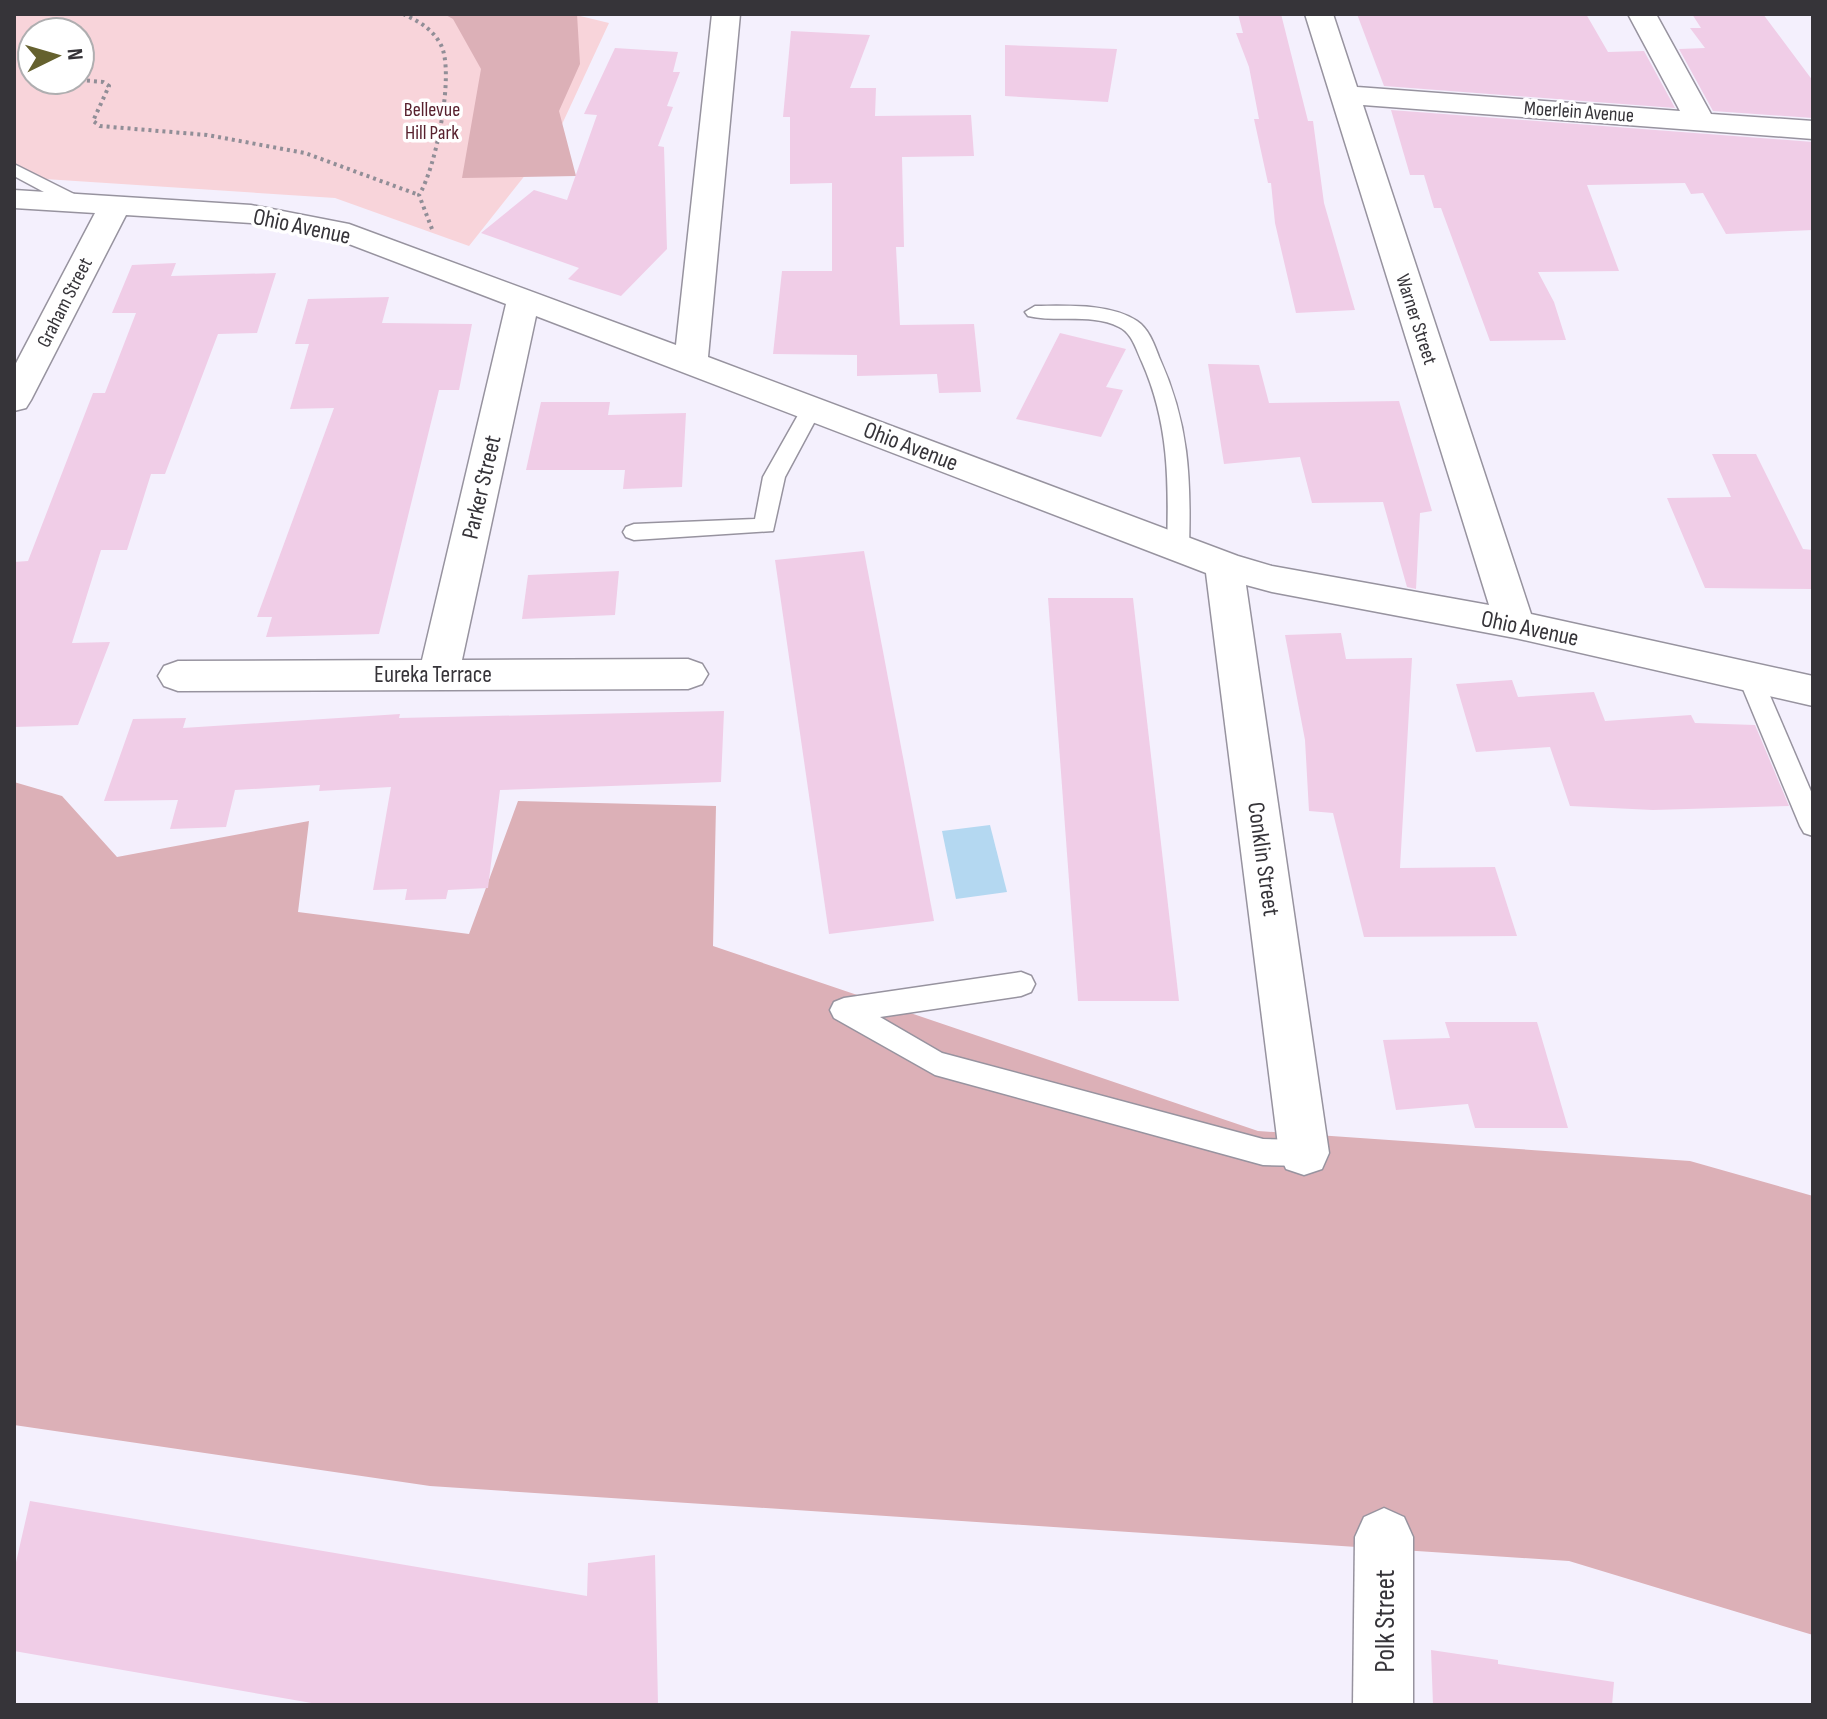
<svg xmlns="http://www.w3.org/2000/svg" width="1827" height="1719" font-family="'Sofia Sans Condensed',sans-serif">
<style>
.green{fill:#f8d4da;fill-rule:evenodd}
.forest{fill:#dcb0b7}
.water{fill:#b4d8f1}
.building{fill:#f0cde7}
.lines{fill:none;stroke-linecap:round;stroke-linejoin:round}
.service-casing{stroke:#97939f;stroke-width:3}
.minor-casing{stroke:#97939f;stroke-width:3}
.path{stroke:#918e97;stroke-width:4;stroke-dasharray:3 4;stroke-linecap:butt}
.service{fill:#fff;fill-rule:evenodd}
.minor{fill:#fff;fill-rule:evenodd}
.labels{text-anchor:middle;stroke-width:7;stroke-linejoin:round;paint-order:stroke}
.far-park-label{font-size:20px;fill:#58212e;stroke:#fff}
.far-street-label{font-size:20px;fill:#363439;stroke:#fff}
.street-label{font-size:24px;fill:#363439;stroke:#fff}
.near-street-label{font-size:28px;fill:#363439;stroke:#fff}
</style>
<rect width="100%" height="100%" fill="#f4f0fd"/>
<!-- green -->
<path class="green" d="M 14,14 L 572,14 L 609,23 L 557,135 L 469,246 L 335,198 L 14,177 ZM 32,32 L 80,32 L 80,80 L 32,80 Z"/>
<!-- forest -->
<g class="forest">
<polygon points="444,14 577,14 580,64 559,111 576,176 462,178 481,69 453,19"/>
<polygon points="14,782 62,796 117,857 309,821 298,912 469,934 518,801 716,806 713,946 1258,1131 1690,1161 1813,1196 1813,1635 1569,1561 430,1486 14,1425"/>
</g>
<!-- water -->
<polygon class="water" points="990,825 1007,892 956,899 942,831"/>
<!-- building -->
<g class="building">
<polygon points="1238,14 1281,14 1308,121 1313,121 1324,203 1355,310 1296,313 1275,223 1271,183 1268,183 1254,119 1259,119 1249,67 1236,33 1243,33"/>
<polygon points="1357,14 1586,14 1608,52 1644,51 1675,108 1384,86"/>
<polygon points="1692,14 1763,14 1813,81 1813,118 1713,111 1679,49 1705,48 1690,28 1701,28"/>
<polygon points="791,31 870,35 850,88 876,88 875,116 971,115 974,156 902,157 904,247 896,247 900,325 974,324 981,392 939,393 937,374 857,376 857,355 773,354 782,271 832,271 832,183 790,184 790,117 783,117"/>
<polygon points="1005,45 1117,49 1108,102 1005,96"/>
<polygon points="615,48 678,52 673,72 680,72 667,106 673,107 658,146 664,147 667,249 621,296 568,279 579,268 481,233 534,190 567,200 597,115 584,114"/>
<polygon points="1391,110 1813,142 1813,230 1726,234 1703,193 1691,194 1685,183 1587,185 1619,271 1538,272 1554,302 1566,340 1490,341 1441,208 1434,208 1424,175 1410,175"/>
<polygon points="176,263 171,276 276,273 257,333 218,334 165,474 151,474 127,550 101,550 72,643 110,642 78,725 14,727 14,562 28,561 93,393 105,393 136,313 112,313 132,265"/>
<polygon points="389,297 382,323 472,324 459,390 439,390 379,634 266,637 272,617 257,617 334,408 290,409 309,344 295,344 308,299"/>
<polygon points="1060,333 1126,349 1106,387 1123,390 1101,437 1016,419"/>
<polygon points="1208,364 1259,365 1269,403 1399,401 1432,511 1420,513 1416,589 1407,587 1383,502 1312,503 1300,457 1224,464"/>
<polygon points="541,402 610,402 608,415 686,413 682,487 623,489 625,470 526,470"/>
<polygon points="1712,454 1756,454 1803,549 1813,550 1813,589 1705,588 1667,498 1731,497"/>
<polygon points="864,551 934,921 829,934 775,560"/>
<polygon points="619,571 615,615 522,619 528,575"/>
<polygon points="1048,598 1133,598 1179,1001 1078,1001"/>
<polygon points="1341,633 1346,659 1412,658 1400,868 1495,867 1517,936 1364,937 1333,813 1309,811 1305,740 1285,635"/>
<polygon points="1512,680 1518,697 1594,692 1605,721 1691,715 1695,723 1755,725 1789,806 1653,810 1570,806 1550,747 1476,752 1456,684"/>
<polygon points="724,711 721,782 500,790 488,888 448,890 446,899 405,900 407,889 373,890 391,787 319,791 320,785 235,790 226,827 170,829 178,800 104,801 133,719 186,718 183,728 400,714 399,718"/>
<polygon points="1445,1022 1537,1022 1568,1128 1475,1128 1468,1104 1396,1110 1383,1040 1450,1038"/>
<polygon points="30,1501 587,1596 588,1563 655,1555 658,1705 323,1705 14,1651 14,1571"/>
<polygon points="1431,1650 1498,1660 1498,1664 1614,1682 1612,1705 1433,1705"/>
</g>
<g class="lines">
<defs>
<g id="service">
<polygon points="14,164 82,198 85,202 82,206 70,206 14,176"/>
<path d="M 1035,306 C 1066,306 1110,303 1137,321 C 1149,329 1154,344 1159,357 C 1189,423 1191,477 1189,548 L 1186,553 L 1170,553 L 1167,548 C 1169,482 1169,423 1142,362 C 1136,349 1132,333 1119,327 C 1091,313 1057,323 1028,316 L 1025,312 Z"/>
<polygon points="812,401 822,408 785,477 773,531 634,540 626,537 623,532 626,527 634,524 755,519 763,477 802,408"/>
<polygon points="1750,668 1758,671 1762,677 1813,796 1813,836 1804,833 1800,826 1738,677 1742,671"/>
<polygon points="1021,972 1031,976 1035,984 1031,992 1021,996 880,1017 942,1053 1263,1139 1304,1140 1314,1144 1319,1153 1314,1162 1304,1166 1263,1165 935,1075 834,1018 830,1010 834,1002 844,998"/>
</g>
<g id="minor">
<polygon points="712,14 740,14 708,357 1238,556 1272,566 1489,605 1305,14 1333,14 1357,87 1680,111 1628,14 1656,14 1711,114 1813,121 1813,139 1363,105 1531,614 1813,676 1813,706 1515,638 1272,592 1246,585 1329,1153 1322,1169 1304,1175 1286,1169 1279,1153 1206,573 536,316 462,660 688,659 702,664 708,674 702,684 688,689 178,691 164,686 158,676 164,666 178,661 422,660 506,304 341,241 251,223 126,215 31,400 26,408 14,411 14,367 95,213 14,208 14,190 251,205 349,224 676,345"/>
<polygon points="1384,1508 1404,1517 1413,1537 1413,1705 1353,1705 1355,1537 1364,1517"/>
</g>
</defs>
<!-- service casing -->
<use href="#service" class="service-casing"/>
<!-- minor casing -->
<use href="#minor" class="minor-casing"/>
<!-- path -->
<g class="path">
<path d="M 403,14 C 418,21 433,29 441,45 C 455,73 436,168 419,195 L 432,229"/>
<polyline points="80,80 103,82 109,86 93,121 100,126 207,135 305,153 419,195"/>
</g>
<!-- service -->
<use href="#service" class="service"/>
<!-- minor -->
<use href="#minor" class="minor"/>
</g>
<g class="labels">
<!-- far-park labels -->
<g class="far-park-label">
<text x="432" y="116">Bellevue<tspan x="432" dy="23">Hill Park</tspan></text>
</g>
<!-- far-street labels -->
<g class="far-street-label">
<text transform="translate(1579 111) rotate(4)" y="7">Moerlein Avenue</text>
<text transform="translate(64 302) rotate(-63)" y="7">Graham Street</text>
<text transform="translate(1417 319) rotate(72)" y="7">Warner Street</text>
</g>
<!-- street labels -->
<g class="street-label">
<text transform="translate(302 226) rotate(12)" y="8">Ohio Avenue</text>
<text transform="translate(911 446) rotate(21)" y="8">Ohio Avenue</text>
<text transform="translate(481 487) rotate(-77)" y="8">Parker Street</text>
<text transform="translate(1530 628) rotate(12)" y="8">Ohio Avenue</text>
<text x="433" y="682">Eureka Terrace</text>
<text transform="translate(1264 859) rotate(82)" y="8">Conklin Street</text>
</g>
<!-- near-street labels -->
<g class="near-street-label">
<text transform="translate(1384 1621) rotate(-90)" y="10">Polk Street</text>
</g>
</g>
<!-- border -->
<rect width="1827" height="1719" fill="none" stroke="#363439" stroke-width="32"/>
<!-- north arrow -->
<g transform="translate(56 56) rotate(85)"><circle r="38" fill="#ffffff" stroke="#afaeb0" stroke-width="2"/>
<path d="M0-6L14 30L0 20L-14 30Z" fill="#65612e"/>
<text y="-12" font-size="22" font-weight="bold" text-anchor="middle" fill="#363439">N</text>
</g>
</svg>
